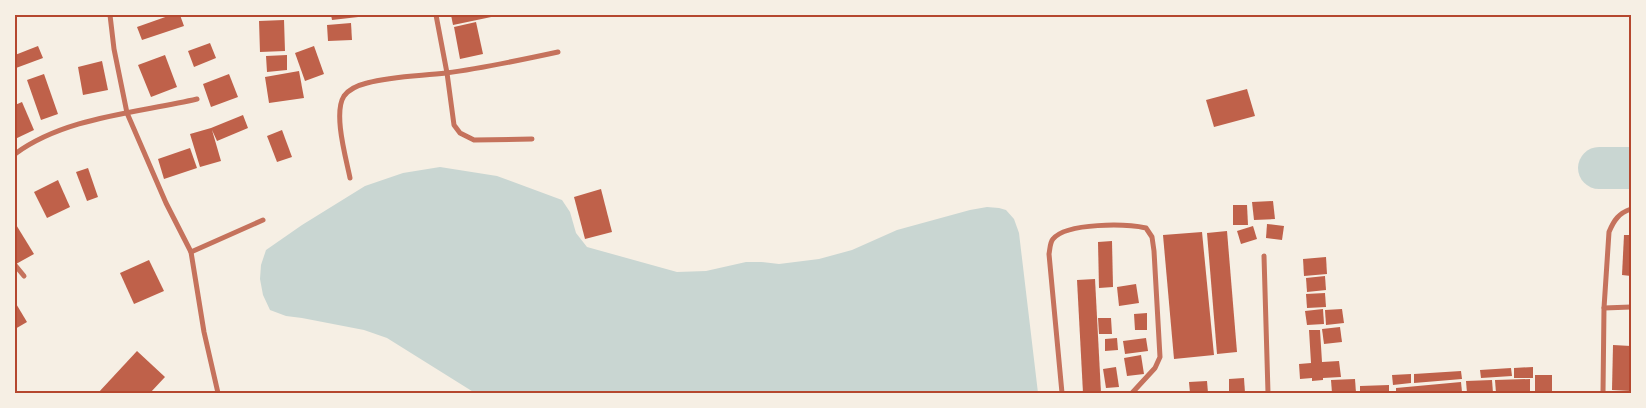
<svg xmlns="http://www.w3.org/2000/svg" width="1646" height="408" font-family="'Zilla Slab',serif">
<style>
.water{fill:#c9d6d2}
.lines{fill:none;stroke-linecap:round;stroke-linejoin:round}
.river{stroke:#c9d6d2;stroke-width:42}
.building{fill:#bf614a}
.minor{stroke:#c5725c;stroke-width:5}
.neatline{fill:none;stroke:#b5482f;stroke-width:2}
</style>
<rect width="100%" height="100%" fill="#f6efe4"/>
<!-- water -->
<polygon class="water" points="440,167 497,176 562,200 570,212 576,233 587,247 677,272 706,271 746,262 761,262 779,264 819,259 852,250 897,230 970,210 987,207 999,208 1006,210 1014,219 1019,233 1038,393 475,393 387,338 364,330 302,318 286,316 270,310 263,295 260,279 261,265 266,250 302,225 365,186 403,173"/>
<g class="lines">
<!-- river -->
<polyline class="river" points="1599,168 1631,168"/>
</g>
<!-- building -->
<g class="building">
<polygon points="171,15 180,15 184,26 142,40 137,27"/>
<polygon points="331,15 367,15 367,16 332,20"/>
<polygon points="451,15 496,15 496,16 453,25"/>
<polygon points="284,20 285,51 260,52 259,21"/>
<polygon points="476,22 483,54 460,59 454,27"/>
<polygon points="351,23 352,40 328,41 327,25"/>
<polygon points="210,43 216,58 194,67 188,51"/>
<polygon points="38,46 43,58 16,68 15,55"/>
<polygon points="314,46 324,74 305,81 295,53"/>
<polygon points="165,55 177,87 151,97 138,65"/>
<polygon points="287,55 287,70 267,72 266,56"/>
<polygon points="102,61 108,90 83,95 78,67"/>
<polygon points="299,71 304,98 269,103 265,77"/>
<polygon points="44,74 58,114 41,120 27,80"/>
<polygon points="229,74 238,97 211,107 203,84"/>
<polygon points="1247,89 1255,116 1214,127 1206,100"/>
<polygon points="22,102 34,130 15,139 15,105"/>
<polygon points="243,115 248,128 217,141 212,130 221,161 200,167 190,134 211,128"/>
<polygon points="282,130 292,157 277,162 267,136"/>
<polygon points="190,148 197,168 164,179 158,159"/>
<polygon points="88,168 98,197 87,201 76,172"/>
<polygon points="58,180 70,207 47,218 34,192"/>
<polygon points="601,189 612,232 585,239 574,197"/>
<polygon points="1273,201 1275,219 1254,220 1252,202"/>
<polygon points="1233,205 1247,205 1248,225 1233,225"/>
<polygon points="15,223 34,254 16,264 15,262"/>
<polygon points="1267,224 1284,226 1282,240 1266,238"/>
<polygon points="1253,226 1257,239 1241,244 1237,231"/>
<polygon points="1227,231 1237,352 1217,354 1207,233"/>
<polygon points="1202,232 1214,355 1174,359 1163,235"/>
<polygon points="1624,235 1631,235 1631,276 1622,275"/>
<polygon points="1112,241 1113,287 1099,288 1098,242"/>
<polygon points="1326,257 1327,274 1304,276 1303,259"/>
<polygon points="149,260 164,291 134,304 120,273"/>
<polygon points="1325,276 1326,290 1307,292 1306,278"/>
<polygon points="1095,279 1101,393 1083,393 1077,280"/>
<polygon points="1136,284 1139,303 1119,306 1117,287"/>
<polygon points="1325,293 1326,307 1307,308 1306,294"/>
<polygon points="15,302 27,322 15,329"/>
<polygon points="1323,309 1324,324 1307,325 1305,311"/>
<polygon points="1342,309 1344,323 1326,325 1325,310"/>
<polygon points="1147,313 1147,330 1135,330 1134,314"/>
<polygon points="1098,318 1111,318 1112,334 1099,334"/>
<polygon points="1340,327 1342,342 1324,344 1322,329"/>
<polygon points="1309,330 1320,330 1322,362 1339,361 1341,377 1323,378 1323,380 1312,381 1312,378 1300,379 1299,364 1311,363"/>
<polygon points="1117,338 1118,350 1105,351 1105,339"/>
<polygon points="1146,338 1148,351 1125,354 1123,341"/>
<polygon points="1613,345 1631,346 1631,391 1612,390"/>
<polygon points="137,351 165,377 150,393 98,393"/>
<polygon points="1141,355 1144,374 1127,376 1124,358"/>
<polygon points="1116,367 1119,387 1106,388 1103,369"/>
<polygon points="1533,367 1533,378 1514,378 1514,368"/>
<polygon points="1511,368 1512,376 1481,378 1480,370"/>
<polygon points="1461,371 1462,379 1414,383 1414,374"/>
<polygon points="1411,374 1411,383 1393,385 1392,375"/>
<rect x="1535" y="375" width="17" height="18"/>
<polygon points="1244,378 1245,393 1229,393 1229,379"/>
<polygon points="1355,379 1356,393 1332,393 1331,380"/>
<polygon points="1530,379 1530,393 1496,393 1495,380"/>
<polygon points="1492,380 1493,393 1467,393 1466,381"/>
<polygon points="1207,381 1208,393 1190,393 1189,382"/>
<polygon points="1461,382 1462,392 1396,393 1396,388"/>
<polygon points="1389,385 1389,393 1360,393 1360,386"/>
</g>
<g class="lines">
<!-- minor -->
<g class="minor">
<polyline points="110,15 114,49 127,113 166,203 191,252 204,332 218,393"/>
<polyline points="436,15 447,73 454,125 460,133 474,140 532,139"/>
<path d="M 15,154 C 65,117 137,113 197,99"/>
<path d="M 350,178 C 346,158 333,113 344,96 C 349,89 359,85 367,83 C 392,76 420,76 446,73 C 484,68 521,60 558,52"/>
<polyline points="191,252 263,220"/>
<polyline points="1264,256 1268,393"/>
<polyline points="15,265 24,276"/>
<polyline points="1604,308 1631,307"/>
<path d="M 1062,393 L 1049,254 C 1050,249 1050,242 1053,239 C 1067,222 1127,224 1146,228 L 1152,237 L 1154,251 L 1160,357 L 1155,368 L 1132,393"/>
<path d="M 1603,393 L 1604,308 L 1609,232 C 1614,220 1619,213 1631,209"/>
</g>
</g>
<!-- border -->
<rect width="1646" height="408" fill="none" stroke="#f6efe4" stroke-width="32"/>
<rect x="16" y="16" width="1614" height="376" class="neatline"/>
</svg>
